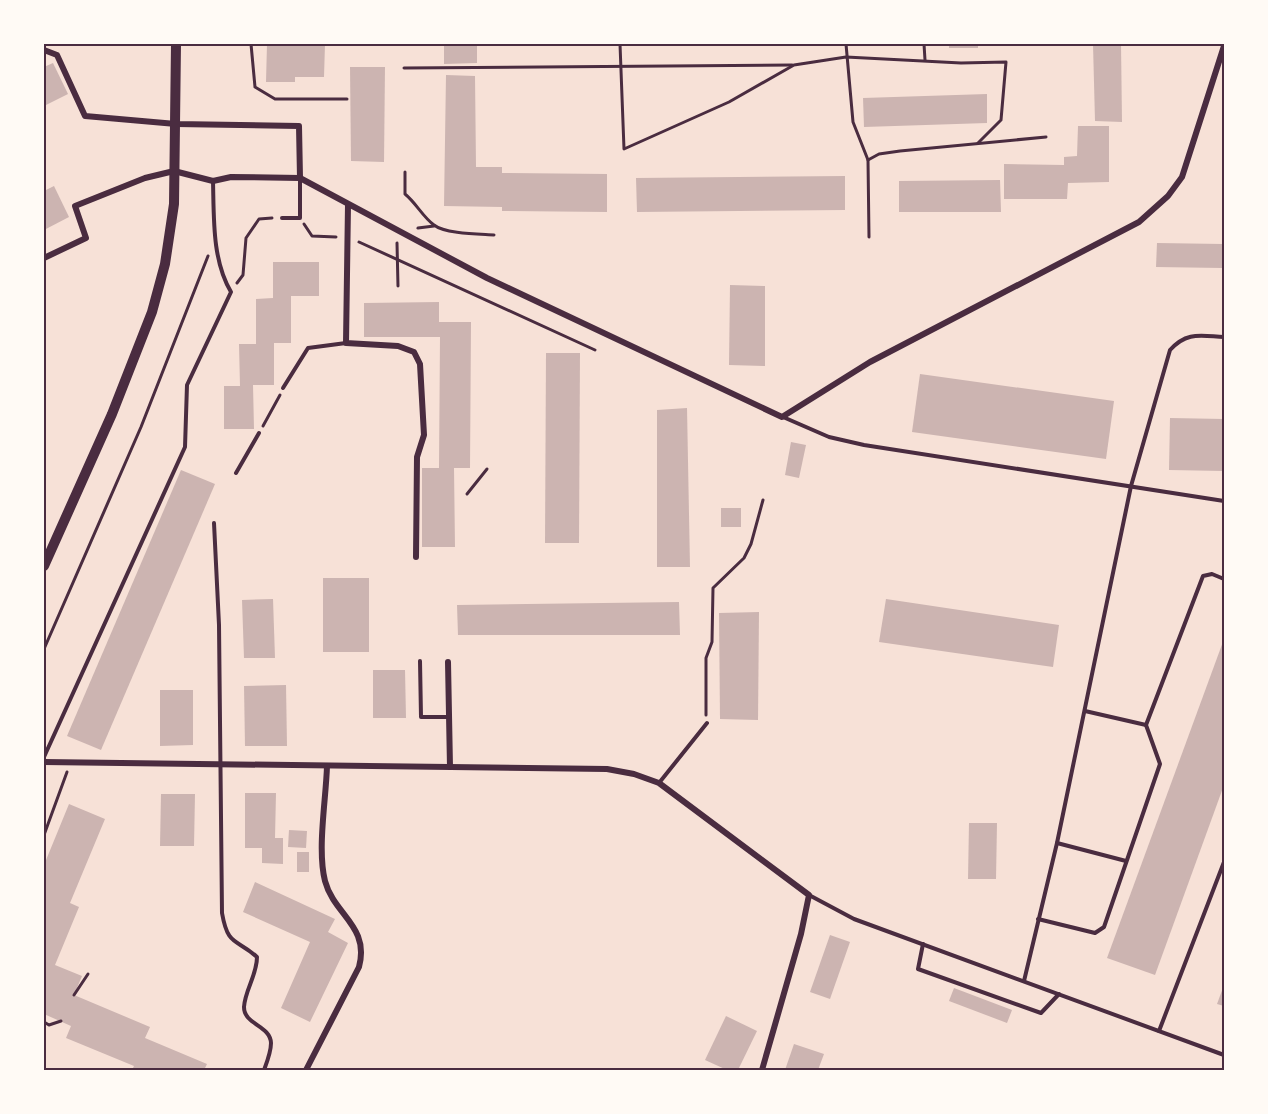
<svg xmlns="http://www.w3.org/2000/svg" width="1268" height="1114" font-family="Inter,sans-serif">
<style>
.building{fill:#ccb4b1}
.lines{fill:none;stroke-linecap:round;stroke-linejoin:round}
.path{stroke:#4a2c40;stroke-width:3}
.service{stroke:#4a2c40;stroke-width:4}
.minor{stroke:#4a2c40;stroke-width:6}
.primary{stroke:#4a2c40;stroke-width:10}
.neatline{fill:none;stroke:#4a2c40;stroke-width:2}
</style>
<rect width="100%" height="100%" fill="#f7e1d7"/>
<!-- building -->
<g class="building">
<polygon points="267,44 325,44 324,77 295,77 295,82 266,82"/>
<polygon points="444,44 477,44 477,63 444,64"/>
<rect x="949" y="44" width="29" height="4"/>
<polygon points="1093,44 1121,44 1122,122 1095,121"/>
<polygon points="53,63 68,94 44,106 44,67"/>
<polygon points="350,67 385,67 384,162 351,161"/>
<polygon points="446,75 475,76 476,167 502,167 502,173 607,174 607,212 502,211 502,207 444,206"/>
<polygon points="987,94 987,123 864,127 863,98"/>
<polygon points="1078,126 1109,126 1109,182 1068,183 1067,199 1004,199 1004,164 1064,165 1064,157 1077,156"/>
<polygon points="845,176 845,210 637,212 636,178"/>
<polygon points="1000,180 1001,212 899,212 899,181"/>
<polygon points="54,186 69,217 44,230 44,191"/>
<polygon points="1157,243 1223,244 1222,268 1156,267"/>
<polygon points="273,262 319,262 319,296 291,296 291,343 274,343 274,385 253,385 254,429 224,429 224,386 240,386 239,344 256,344 256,299 273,298"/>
<polygon points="730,285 765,286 765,366 729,365"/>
<polygon points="439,302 439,322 471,322 470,468 454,468 455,547 422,547 422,468 439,468 440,337 364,337 364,303"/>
<polygon points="546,353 580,353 579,543 545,543"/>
<polygon points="920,374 1114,401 1106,459 912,432"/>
<polygon points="687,408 690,567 657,567 657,410"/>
<polygon points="1170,418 1224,419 1224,471 1169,470"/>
<polygon points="791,442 806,445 799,478 785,475"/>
<polygon points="181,470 215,484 101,750 67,736"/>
<rect x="721" y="508" width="20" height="19"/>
<rect x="323" y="578" width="46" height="74"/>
<polygon points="273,599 275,658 244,658 242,600"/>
<polygon points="886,599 1059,625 1053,667 879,642"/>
<polygon points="679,602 680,635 458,635 457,605"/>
<polygon points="759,612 758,720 720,719 719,613"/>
<polygon points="1224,639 1224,785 1155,975 1107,958"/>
<polygon points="373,670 405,670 406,718 373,718"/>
<polygon points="286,685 287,746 245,746 244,686"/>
<polygon points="160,690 193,690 193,745 160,746"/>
<polygon points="245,793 276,793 275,838 283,838 283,864 262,863 262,848 245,848"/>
<polygon points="161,794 195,794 194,846 160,846"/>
<polygon points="69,804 105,819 70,903 79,907 55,965 82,976 74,995 150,1027 145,1038 207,1064 204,1070 132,1070 134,1066 66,1038 71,1026 44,1014 44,865"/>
<polygon points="969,823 997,823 996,879 968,879"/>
<polygon points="289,830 307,831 306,848 288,847"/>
<rect x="297" y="852" width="12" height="20"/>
<polygon points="255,882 335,919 328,932 348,943 310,1022 281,1008 310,942 243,912"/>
<polygon points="830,935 850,942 830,999 810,992"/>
<polygon points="1224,985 1224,1006 1217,1004"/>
<polygon points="954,988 1012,1010 1007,1023 949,1001"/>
<polygon points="726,1016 757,1031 738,1070 727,1070 705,1060"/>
<polygon points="794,1044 824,1054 818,1070 785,1070"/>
</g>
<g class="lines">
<!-- path -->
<g class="path">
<polyline points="251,44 255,87 275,99 347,99"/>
<polyline points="620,44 624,149 729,102 794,65 846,57 961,63 1006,62 1001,120 978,143"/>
<polyline points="846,44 853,122 868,160 869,237"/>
<polyline points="924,44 925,60"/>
<polyline points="404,68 792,65"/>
<polyline points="868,160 879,154 900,151 1046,137"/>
<path d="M 405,172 L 405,194 C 416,203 423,217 434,225 C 445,234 480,234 494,235"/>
<polyline points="304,224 312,236 336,237"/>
<polyline points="418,228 434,226"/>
<polyline points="359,242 595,350"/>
<polyline points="397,243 398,286"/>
<polyline points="237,283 243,275 246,238 259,219 272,218"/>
<polyline points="44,411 44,413"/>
<polyline points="263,426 280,395"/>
<polyline points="467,494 487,469"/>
<polyline points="44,649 141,427 208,256"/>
<polyline points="706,715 706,658 712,642 713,588 744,558 751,544 763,500"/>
<polyline points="44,835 67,772"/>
<polyline points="74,995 88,974"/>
<polyline points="44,1022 49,1025 61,1021"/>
</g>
<!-- service -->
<g class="service">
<polyline points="282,218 300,218 300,179"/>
<polyline points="283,388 308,348 346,343"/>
<polyline points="783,417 829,437 864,445 1224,501"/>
<polyline points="236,473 259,433"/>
<path d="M 214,523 L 219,625 L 222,913 C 228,947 236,938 257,957 C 257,975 245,990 244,1007 C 244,1025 270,1025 271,1043 C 271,1052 267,1062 264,1070"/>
<polyline points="420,661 421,717 449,717"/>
<polyline points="1085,711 1146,725"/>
<path d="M 44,757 L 185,447 L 187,385 L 231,292 C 212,260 214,218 213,181"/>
<polyline points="659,783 707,723"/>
<polyline points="1057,843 1126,861"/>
<polyline points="809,895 854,919 1224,1055"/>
<polyline points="1038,919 1095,933 1104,927 1160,764 1146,725 1203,576 1212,574 1224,579"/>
<polyline points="923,944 918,969 1041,1013 1059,994"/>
<path d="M 1024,981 L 1057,843 L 1131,486 L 1170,350 C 1187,331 1201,336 1224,337"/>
<polyline points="1159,1031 1224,862"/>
</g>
<!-- minor -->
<g class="minor">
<polyline points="44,50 57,55 85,116 176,124 299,126 300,178"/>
<polyline points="348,205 346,343 398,346 414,352 420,364 424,435 417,457 416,557"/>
<polyline points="44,258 86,238 75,206 145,178 174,171 213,181 231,177 300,178 487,278 782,417 870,362 1139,222 1168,196 1182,177 1224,46"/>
<polyline points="448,662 450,767"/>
<polyline points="44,762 607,769 634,774 659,783 809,895 801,934 762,1070"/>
<path d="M 306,1070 L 359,967 C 370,926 334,915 325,881 C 317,849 326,800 327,766"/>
</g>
<!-- primary -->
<polyline class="primary" points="44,566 112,414 152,312 165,264 174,204 176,44"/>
</g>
<!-- border -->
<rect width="1268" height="1114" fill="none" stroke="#fffaf5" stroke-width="90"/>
<rect x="45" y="45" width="1178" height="1024" class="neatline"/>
</svg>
